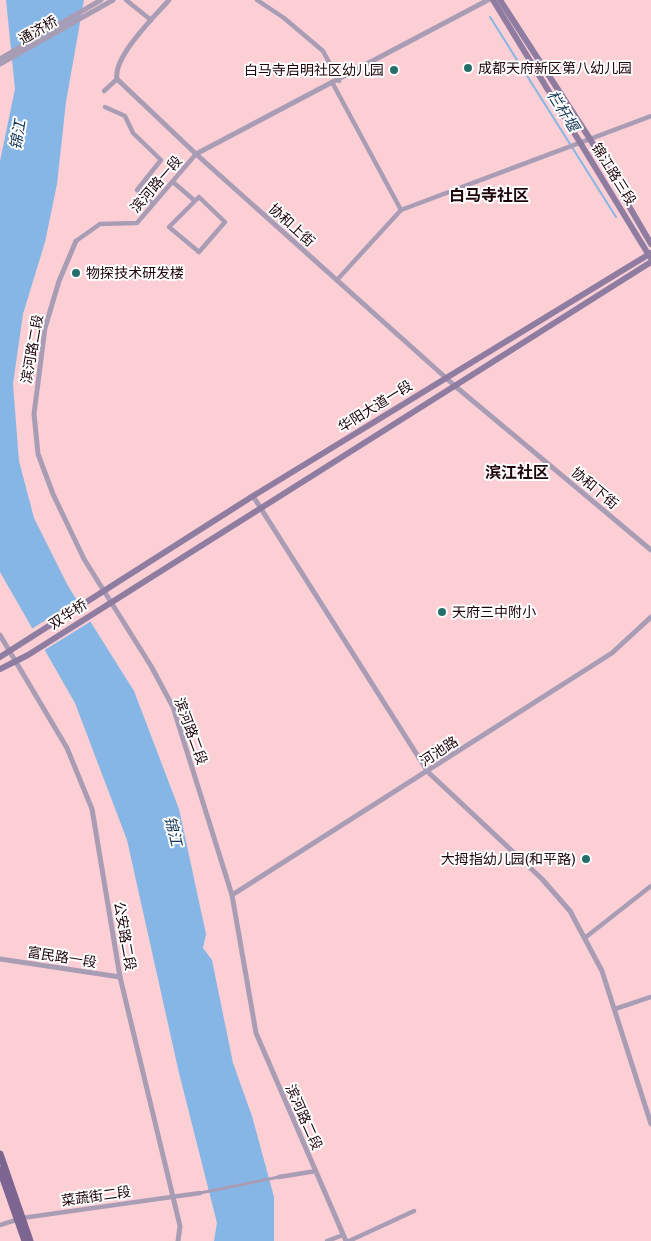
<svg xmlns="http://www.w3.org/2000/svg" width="651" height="1241" font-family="Literata,'Noto Sans SC',serif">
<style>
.water{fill:#86b6e5}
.pier{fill:#fccfd5}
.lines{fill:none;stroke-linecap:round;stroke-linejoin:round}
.stream{stroke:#86b6e5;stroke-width:2}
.pedestrian{stroke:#a99cb5;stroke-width:3}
.minor{stroke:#a99cb5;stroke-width:4.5}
.tertiary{stroke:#a99cb5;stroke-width:5}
.secondary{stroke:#8f7ca1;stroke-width:6}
.primary{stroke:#7d6592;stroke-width:7}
.poi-dot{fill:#256f6a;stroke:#fdfdfd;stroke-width:2}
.labels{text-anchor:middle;stroke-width:4;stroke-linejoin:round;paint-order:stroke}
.street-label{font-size:14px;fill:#1e060b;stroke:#fdfdfd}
.poi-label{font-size:14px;fill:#1e060b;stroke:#fdfdfd;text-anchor:start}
.water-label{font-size:15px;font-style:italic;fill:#133656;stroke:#fdfdfd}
.quarter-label{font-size:16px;font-weight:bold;fill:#1e060b;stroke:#fdfdfd}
</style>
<rect width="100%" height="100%" fill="#fccfd5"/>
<!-- water -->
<polygon class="water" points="6,0 84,0 66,102 57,184 45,242 23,314 13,384 19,461 34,518 68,586 134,691 179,809 206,934 203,948 212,960 233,1063 252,1116 274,1197 274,1241 214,1241 217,1223 179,1073 127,840 75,703 0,572 0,161 15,89"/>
<!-- pier -->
<polygon class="pier" points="79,599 93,620 43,651 30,630"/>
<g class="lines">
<!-- stream -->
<polyline class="stream" points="490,17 616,217"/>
<!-- pedestrian -->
<polyline class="pedestrian" points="200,1193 279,1177"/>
<!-- minor -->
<g class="minor">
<polyline points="126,0 151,20"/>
<polyline points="257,0 284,18 323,51 339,81"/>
<polyline points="333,84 401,210"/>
<polyline points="104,91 117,79"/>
<polyline points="105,107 125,116 133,133 161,160 137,190 153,204"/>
<polyline points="173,182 195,201 199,197 225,222 199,252 169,227 195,201"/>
<polyline points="76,241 100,224 137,223 196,154"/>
<polyline points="337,280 401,210 651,116"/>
<polyline points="586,937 651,886"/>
<polyline points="615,1009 651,997"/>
<polyline points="279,1177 316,1171"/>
<polyline points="0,1225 22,1218 200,1193"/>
<polyline points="327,1241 343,1235"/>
<polyline points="349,1241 414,1211"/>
</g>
<!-- tertiary -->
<g class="tertiary">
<path d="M 169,0 C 154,17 113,57 117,79 L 196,154 L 455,386 L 651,550"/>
<polyline points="0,59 101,0"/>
<polyline points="0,64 113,0"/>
<polyline points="196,154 488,0"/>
<polyline points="76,241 59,281 45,328 34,414 38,454 53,494 84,559 151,666 173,707 232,895 256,1033 346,1241"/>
<polyline points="253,496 428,772 542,879 570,911 602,971 651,1124"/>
<polyline points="0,635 67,748 92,809 120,977 180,1226 178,1241"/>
<polyline points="232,895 612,653 651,617"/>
<polyline points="0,959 120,977"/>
</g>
<!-- secondary -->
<g class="secondary">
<polyline points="493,0 650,257"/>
<polyline points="500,0 590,139 651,244"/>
<polyline points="0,657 253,496 651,253"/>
<polyline points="0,669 28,655 651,262"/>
</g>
<!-- primary -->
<g class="primary">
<polyline points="0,1154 30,1241"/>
<polyline points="0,1170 25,1241"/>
</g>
</g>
<!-- markers -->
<g class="poi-dot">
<circle cx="468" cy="68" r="5"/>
<circle cx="394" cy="70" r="5"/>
<circle cx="76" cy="273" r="5"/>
<circle cx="442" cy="612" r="5"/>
<circle cx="586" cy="859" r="5"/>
</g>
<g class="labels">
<!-- street labels -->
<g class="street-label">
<text transform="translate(38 30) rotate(-30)" y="5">通济桥</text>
<text transform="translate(614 174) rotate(58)" y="5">锦江路三段</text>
<text transform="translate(156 184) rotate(-49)" y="5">滨河路一段</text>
<text transform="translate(292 225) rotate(42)" y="5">协和上街</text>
<text transform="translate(32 349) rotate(-80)" y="5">滨河路二段</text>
<text transform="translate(375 406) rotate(-32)" y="5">华阳大道一段</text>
<text transform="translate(595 488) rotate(40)" y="5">协和下街</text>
<text transform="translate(68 614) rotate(-33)" y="5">双华桥</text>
<text transform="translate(191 731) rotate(70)" y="5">滨河路二段</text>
<text transform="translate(439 751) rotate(-33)" y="5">河池路</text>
<text transform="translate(125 936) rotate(80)" y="5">公安路二段</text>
<text transform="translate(62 957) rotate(9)" y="5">富民路一段</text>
<text transform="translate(304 1117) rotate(66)" y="5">滨河路二段</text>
<text transform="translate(96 1196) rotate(-8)" y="5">菜蔬街二段</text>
</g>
<!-- poi labels -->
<g class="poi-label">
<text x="478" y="73">成都天府新区第八幼儿园</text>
<text x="384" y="75" text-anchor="end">白马寺启明社区幼儿园</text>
<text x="86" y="278">物探技术研发楼</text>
<text x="452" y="617">天府三中附小</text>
<text x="576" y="864" text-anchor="end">大拇指幼儿园(和平路)</text>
</g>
<!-- water labels -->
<g class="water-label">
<text transform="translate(563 111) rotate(58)" y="5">栏杆堰</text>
<text transform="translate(18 135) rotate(-81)" y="5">锦江</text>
<text transform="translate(173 831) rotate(76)" y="5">锦江</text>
</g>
<!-- quarter labels -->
<g class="quarter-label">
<text x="489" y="201">白马寺社区</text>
<text x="517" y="478">滨江社区</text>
</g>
</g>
</svg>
